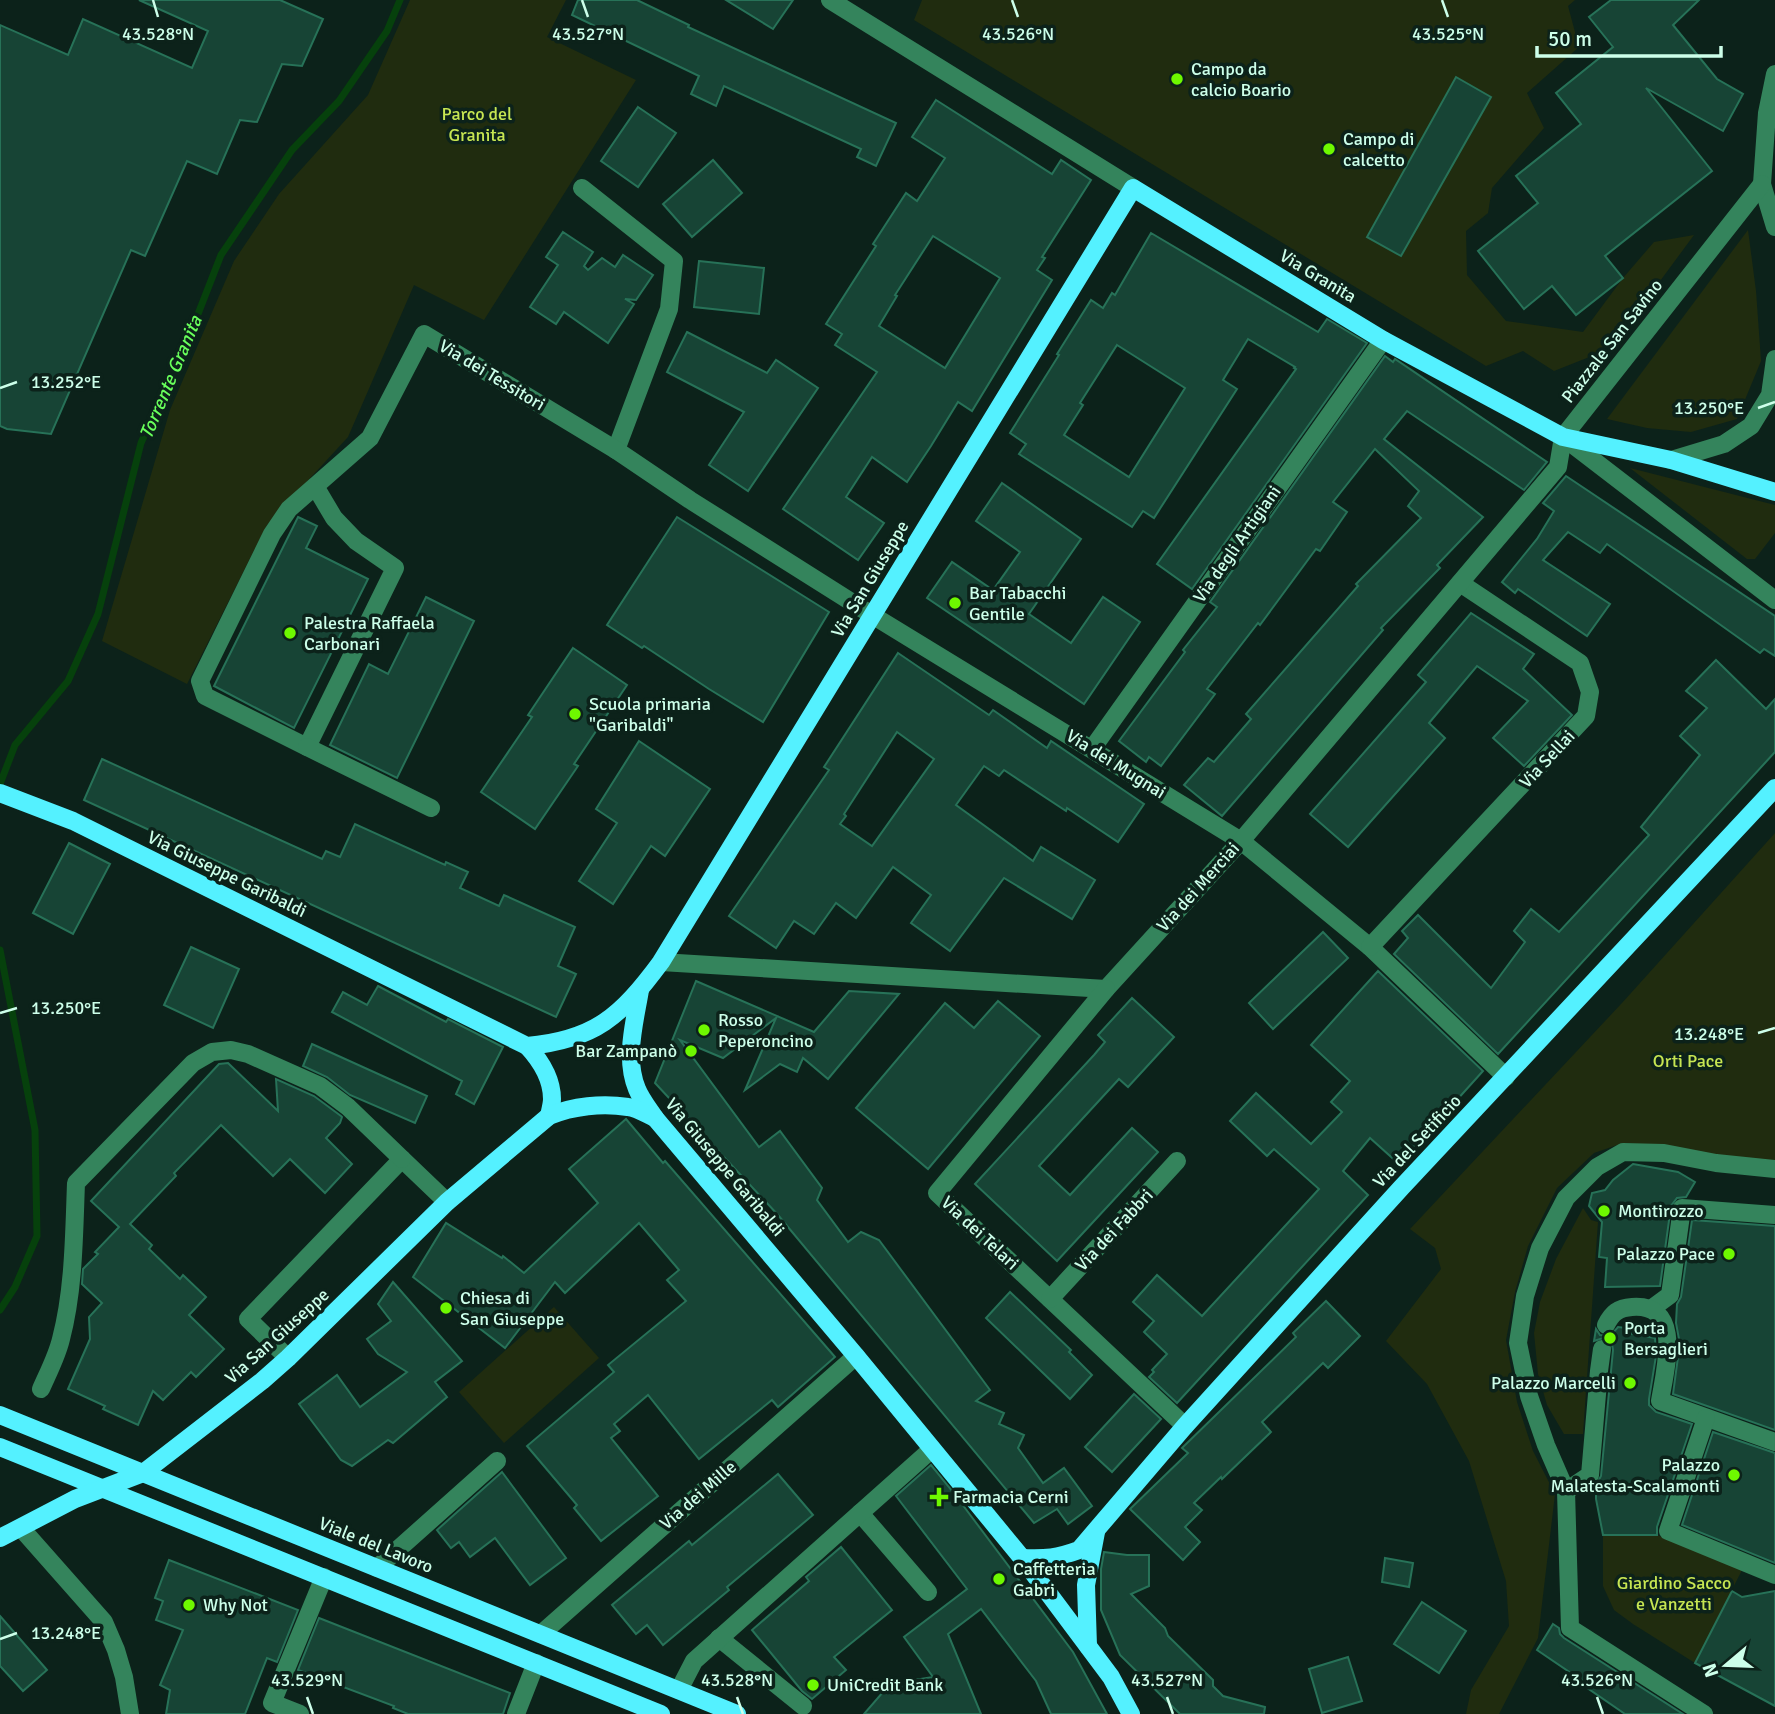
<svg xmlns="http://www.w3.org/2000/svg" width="1775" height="1714" font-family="Signika,sans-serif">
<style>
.green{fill:#202c0f}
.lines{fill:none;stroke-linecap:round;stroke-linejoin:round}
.stream{stroke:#06410c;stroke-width:7}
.building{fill:#174435;stroke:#277258;stroke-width:2;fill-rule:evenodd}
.minor{stroke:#34845c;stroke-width:18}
.major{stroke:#54f1ff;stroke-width:18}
.ticks{fill:none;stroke:#cdffea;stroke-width:2.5}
.poi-dot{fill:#6ef800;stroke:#0c221a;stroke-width:2.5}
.labels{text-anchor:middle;stroke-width:7;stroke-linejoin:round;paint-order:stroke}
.poi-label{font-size:18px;fill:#cdffea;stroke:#0c221a;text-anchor:start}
.park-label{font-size:18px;fill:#c7e652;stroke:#0c221a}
.street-label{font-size:18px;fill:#cdffea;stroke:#0c221a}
.water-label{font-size:19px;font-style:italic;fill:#68ff5b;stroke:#0c221a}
.ticks-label{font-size:18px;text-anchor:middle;fill:#cdffea;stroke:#0c221a;stroke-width:7;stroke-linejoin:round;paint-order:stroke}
</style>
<rect width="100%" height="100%" fill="#0c221a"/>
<!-- green -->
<g class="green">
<polygon points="410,0 566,0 547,37 636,80 484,320 414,285 348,437 267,525 187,684 102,641 170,410 234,261 279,194 368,95"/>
<polygon points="922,0 1575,0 1568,6 1579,47 1527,93 1544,128 1492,188 1488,213 1466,231 1467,275 1506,321 1583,332 1623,278 1654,242 1694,235 1649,296 1602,352 1554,371 1523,351 1486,366 914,20"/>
<polygon points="1748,230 1756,291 1761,361 1737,419 1691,432 1647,428 1607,419"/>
<polygon points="1630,468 1775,505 1775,533 1755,559 1747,559"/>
<polygon points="1775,833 1775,1160 1727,1159 1663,1146 1623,1143 1594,1153 1557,1188 1528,1246 1515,1292 1506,1340 1517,1402 1533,1451 1555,1494 1538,1638 1499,1714 1466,1714 1471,1690 1509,1626 1506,1581 1469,1461 1427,1384 1386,1341 1441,1269 1435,1248 1410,1229 1622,1003"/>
<polygon points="1583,1208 1591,1220 1598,1222 1583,1434 1564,1434 1547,1405 1538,1374 1534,1333 1540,1302 1556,1259"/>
<polygon points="554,1307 599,1358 504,1443 459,1392"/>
<polygon points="1603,1535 1657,1535 1742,1570 1695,1663 1633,1624 1614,1610 1603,1586"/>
</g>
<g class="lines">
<!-- stream -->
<g class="stream">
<polyline points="0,784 15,745 68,681 98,614 141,443 191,332 221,255 292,150 339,101 387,31 400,0"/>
<polyline points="0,950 35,1130 37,1236 15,1287 0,1310"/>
</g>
</g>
<!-- building -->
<g class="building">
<polygon points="139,0 280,0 323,19 302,66 282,64 257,122 240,120 217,174 187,161 145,256 131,250 51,434 7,429 0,426 0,25 68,55 83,19 192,68 208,31"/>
<polygon points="578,0 637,0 689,25 688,27 896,123 876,166 857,157 861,149 724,86 716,106 691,94 699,76 572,15"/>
<polygon points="726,0 793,0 773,29"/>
<polygon points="1611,0 1699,0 1673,25 1717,79 1743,94 1723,131 1646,88 1712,171 1605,256 1623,278 1576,315 1552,286 1524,309 1478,251 1538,203 1516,176 1581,124 1556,93 1613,47 1589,17"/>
<polygon points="1456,77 1491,97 1401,256 1367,237"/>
<path d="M 936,100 L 1052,174 L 1061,160 L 1091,180 L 1042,257 L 1045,258 L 1037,270 L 1052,280 L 972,411 L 958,402 L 931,446 L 907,482 L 872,457 L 846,497 L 884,523 L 858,560 L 783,509 L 877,372 L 835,345 L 842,334 L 826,324 L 876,246 L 873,244 L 906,193 L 917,201 L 945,158 L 912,137 ZM 933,236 L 1000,278 L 945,368 L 879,326 L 897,296 L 895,295 Z"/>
<polygon points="638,107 676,133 638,187 601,161"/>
<polygon points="713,160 742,193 692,237 663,204"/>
<polygon points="563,232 593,252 584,266 588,270 602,258 615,267 623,255 653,275 636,300 625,299 634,304 608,343 564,312 556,324 530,307 558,265 546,257"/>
<path d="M 1151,233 L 1318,332 L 1327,319 L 1367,343 L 1192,589 L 1157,564 L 1296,369 L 1294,368 L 1295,367 L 1248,339 L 1223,380 L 1237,389 L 1154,518 L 1143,511 L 1132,527 L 1019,454 L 1026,444 L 1010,433 L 1059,355 L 1057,354 L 1091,300 L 1103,308 L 1112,293 L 1115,295 ZM 1117,345 L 1185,388 L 1129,477 L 1064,435 L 1083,405 L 1080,403 Z"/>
<polygon points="699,261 764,268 759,314 694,307"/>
<polygon points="687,332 767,373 776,360 818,388 748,491 709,465 744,412 667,372"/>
<polygon points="1385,356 1393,362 1395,359 1547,462 1524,490 1407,411 1384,439 1483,517 1437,565 1440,568 1381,628 1383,630 1222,816 1184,785 1208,758 1214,762 1251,719 1246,714 1358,586 1356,584 1421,518 1408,506 1419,491 1375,449 1333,502 1347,512 1320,551 1316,549 1260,625 1258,623 1207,689 1215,694 1161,766 1149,757 1146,762 1119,741 1185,652 1183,650 1217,607 1210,602"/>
<polygon points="1566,476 1775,616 1775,656 1764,649 1760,653 1607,544 1600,553 1568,532 1543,560 1610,604 1587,636 1518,589 1515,593 1502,582 1537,539 1554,511 1543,503"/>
<polygon points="1002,483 1081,539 1029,614 1071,643 1103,597 1140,622 1084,704 927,598 952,562 993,590 1020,552 976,521"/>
<polygon points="298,517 317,526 306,548 368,579 294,728 214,686"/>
<polygon points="677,517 829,612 763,722 709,689 644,646 642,648 607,625"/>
<polygon points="426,597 474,621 397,778 330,745 369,664 388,674"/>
<polygon points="1471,613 1534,654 1523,669 1572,715 1524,766 1493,738 1528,701 1477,666 1429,723 1445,738 1348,847 1310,814 1426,682 1418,675"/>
<polygon points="573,648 627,685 574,764 578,766 535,829 481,792 532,717 528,715"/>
<path d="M 898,653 L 989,715 L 993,710 L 1047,748 L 1051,741 L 1144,804 L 1118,842 L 1067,808 L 1066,811 L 1004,770 L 999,776 L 984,766 L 956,805 L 1033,861 L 1041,847 L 1095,880 L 1072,919 L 1004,878 L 950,951 L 911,923 L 931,895 L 893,867 L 856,918 L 836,903 L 814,934 L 794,921 L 776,948 L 729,916 L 829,770 L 824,767 ZM 897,732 L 934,759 L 872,846 L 840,824 L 846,816 L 844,814 Z"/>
<polygon points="1716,660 1766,709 1775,699 1775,752 1498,1054 1394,954 1408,938 1402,931 1418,915 1491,988 1525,942 1514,931 1531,909 1559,932 1649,835 1641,827 1700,755 1680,736 1707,708 1686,691"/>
<polygon points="639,741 710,789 665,856 651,846 613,904 579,881 617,823 596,809"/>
<polygon points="102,759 322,859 326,851 340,857 355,824 445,865 446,862 468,872 460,888 499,906 504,895 575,927 558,966 576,974 556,1017 84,800"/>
<polygon points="69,843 110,864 73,934 33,913"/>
<polygon points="1323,932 1348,958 1273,1029 1249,1003"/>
<polygon points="191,947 239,969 213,1028 164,1005"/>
<polygon points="1378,971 1483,1071 1399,1164 1370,1138 1343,1171 1368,1195 1177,1403 1149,1377 1154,1372 1152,1370 1167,1354 1144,1332 1154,1321 1133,1302 1157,1275 1202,1316 1319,1189 1274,1149 1267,1156 1230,1121 1256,1093 1311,1144 1342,1112 1331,1102 1350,1081 1311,1045"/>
<polygon points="696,981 814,1032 849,991 899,994 828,1079 803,1058 797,1072 780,1064 745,1090 776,1018 723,1058 680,1040 759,1147 780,1131 822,1188 817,1200 848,1242 861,1232 879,1240 990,1390 976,1401 1004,1413 999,1424 1024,1435 1018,1448 1043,1483 1064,1468 1092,1506 1068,1524 1057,1509 1034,1523 778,1215 655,1083"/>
<polygon points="378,986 446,1022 448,1019 503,1047 474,1104 456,1094 462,1081 332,1012 343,992 367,1005"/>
<polygon points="1132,998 1174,1037 1128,1087 1119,1079 1039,1166 1070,1195 1132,1128 1158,1152 1057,1261 975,1184 1094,1055 1105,1042 1098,1035"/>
<polygon points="998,1001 1040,1036 928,1169 856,1108 945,1003 974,1028"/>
<polygon points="312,1044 427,1096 415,1123 350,1095 327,1077 303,1066"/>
<polygon points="228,1063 278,1111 276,1079 314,1096 341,1116 342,1117 340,1123 326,1138 352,1164 325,1193 290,1159 273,1176 221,1125 174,1173 176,1176 130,1224 152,1245 149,1249 180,1279 183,1275 206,1297 189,1315 224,1349 196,1377 191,1372 163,1400 153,1391 138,1425 103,1409 105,1406 68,1389 90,1339 89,1317 102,1303 82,1284 83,1269 98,1254 95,1252 119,1227 91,1201 219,1064"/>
<polygon points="626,1119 663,1163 665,1161 835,1357 778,1407 772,1400 699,1459 648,1395 614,1424 620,1431 611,1438 658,1496 601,1541 574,1508 577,1505 527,1446 614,1372 608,1365 686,1301 667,1280 679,1270 639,1223 565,1293 555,1282 505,1348 413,1277 446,1223 502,1258 503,1256 524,1273 598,1203 569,1169"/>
<polygon points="1633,1164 1678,1172 1695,1182 1686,1197 1677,1198 1671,1206 1660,1286 1605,1287 1607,1258 1599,1257 1602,1222 1589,1206 1592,1193 1605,1190 1613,1180"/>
<polygon points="1692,1220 1775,1226 1775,1430 1673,1394 1678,1357 1679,1339 1676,1323 1677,1304 1681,1297"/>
<polygon points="393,1282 462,1361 435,1382 447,1397 393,1443 388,1440 352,1466 341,1460 299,1404 337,1375 360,1407 407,1372 378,1354 367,1339 391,1321 378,1304"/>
<polygon points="1010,1292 1071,1350 1069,1352 1092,1375 1070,1399 986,1318"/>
<polygon points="1326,1301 1360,1336 1328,1368 1323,1363 1262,1422 1271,1432 1222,1479 1221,1477 1194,1503 1202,1510 1185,1527 1200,1542 1183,1560 1130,1509 1188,1453 1182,1448 1296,1337 1293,1333"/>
<polygon points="1618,1327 1633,1329 1632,1334 1655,1338 1656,1356 1649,1399 1649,1405 1656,1412 1692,1424 1657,1527 1657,1535 1603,1535 1596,1499 1596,1485 1601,1476 1613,1350 1612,1344 1608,1340 1603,1338 1594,1341 1596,1329 1600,1335 1607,1336 1612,1334"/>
<polygon points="1134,1394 1161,1419 1112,1472 1085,1447"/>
<polygon points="1713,1432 1775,1453 1775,1563 1682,1525"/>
<polygon points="931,1465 953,1492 1073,1652 1107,1714 1051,1714 1036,1681 981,1609 948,1634 981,1714 864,1714 890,1684 933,1677 904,1637 967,1589 896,1496"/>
<polygon points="502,1472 566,1558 530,1585 495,1538 470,1557 459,1542 451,1548 437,1530"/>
<polygon points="778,1474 813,1515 727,1587 729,1590 663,1645 647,1625 636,1634 612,1605 689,1541 692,1545"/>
<polygon points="841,1547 892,1610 834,1657 846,1670 812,1699 802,1691 752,1630 809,1581 806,1577"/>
<polygon points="1104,1552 1127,1555 1149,1555 1149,1586 1131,1594 1165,1628 1168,1636 1213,1680 1213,1686 1223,1696 1265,1707 1264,1714 1180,1714 1120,1655 1101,1610 1101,1569"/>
<polygon points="1385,1558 1413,1563 1409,1587 1382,1582"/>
<polygon points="169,1560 298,1610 277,1662 267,1658 245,1714 166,1714 170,1690 160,1685 183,1630 156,1620 163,1601 155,1598"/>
<polygon points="1732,1591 1742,1597 1775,1591 1775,1706 1695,1663"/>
<polygon points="1422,1602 1466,1631 1439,1673 1394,1644"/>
<polygon points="0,1616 47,1670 23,1691 0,1666"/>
<polygon points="319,1618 510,1693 503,1714 408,1714 393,1708 394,1706 298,1670"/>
<polygon points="1553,1624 1559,1628 1560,1634 1564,1638 1683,1714 1625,1714 1583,1685 1584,1682 1537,1650"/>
<polygon points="1348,1657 1362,1701 1322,1713 1309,1669"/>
</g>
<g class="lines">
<!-- minor -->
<g class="minor">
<polyline points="830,0 1133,188"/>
<polyline points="1775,74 1767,113 1762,184 1775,227"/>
<polyline points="582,188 674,261 669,309 616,450"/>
<polyline points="1563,437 1775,600"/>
<polyline points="1671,460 1724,444 1751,426 1770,395 1775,359"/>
<polyline points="315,486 334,518 356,541 395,568 307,747 205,696 200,681 272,534 289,509 370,438 424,334 616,450 690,500 872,615 1241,841 1370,947 1506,1077"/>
<polyline points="307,747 431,808"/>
<polyline points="1092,749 1383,340"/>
<polyline points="1370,947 1586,716 1590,692 1580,663 1460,583"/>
<polyline points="661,962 1106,989 1241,841 1558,467 1563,437 1762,184"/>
<polyline points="1106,989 937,1193 1185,1426"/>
<polyline points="1050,1299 1177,1161"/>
<polyline points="1651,1309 1670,1295 1682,1208 1775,1215"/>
<path d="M 1606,1325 C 1612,1313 1618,1308 1632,1307 C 1684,1303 1665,1370 1660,1401 L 1775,1442"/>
<polyline points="288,1358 248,1319 402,1159 447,1202"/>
<path d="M 41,1389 C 48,1373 57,1356 61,1339 C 74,1289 74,1235 76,1183 L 193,1063 L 212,1052 L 231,1050 L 248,1054 L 320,1086 L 348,1107 L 402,1159"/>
<polyline points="1706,1418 1668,1531 1775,1575"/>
<polyline points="1566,1491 1590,1475 1599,1371 1602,1349"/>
<polyline points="860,1513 928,1592"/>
<polyline points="21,1528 104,1622 116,1650 124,1677 130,1714"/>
<polyline points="377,1568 497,1461"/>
<polyline points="541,1634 856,1356"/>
<polyline points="719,1638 803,1706"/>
<polyline points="679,1690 694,1661 932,1449"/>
<polyline points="300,1714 272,1703 324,1577"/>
<polyline points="516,1714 536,1663"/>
<polyline points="1704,1714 1570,1628 1566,1491 1546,1445 1529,1396 1518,1343 1525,1296 1540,1248 1566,1198 1597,1167 1623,1152 1664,1153 1716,1163 1775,1169"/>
</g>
<!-- major -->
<g class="major">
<path d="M 0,793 L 73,821 L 527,1046 C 595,1040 621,1016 661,962 L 1133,188 L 1383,340 L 1563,437 L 1671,460 L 1775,492"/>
<path d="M 640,990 C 635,1021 624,1058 637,1089 C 641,1099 649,1109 655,1118 L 856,1356 L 1022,1558 L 1111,1677 L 1131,1714"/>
<path d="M 527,1046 C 540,1060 552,1078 552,1099 C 552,1104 550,1111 549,1116"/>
<polyline points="0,1415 737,1714"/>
<polyline points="0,1447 661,1714"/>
<path d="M 0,1538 L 75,1499 L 143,1473 L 262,1381 L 288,1358 L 447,1202 L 549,1116 C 573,1106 602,1103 628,1107 C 637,1108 646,1114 655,1118"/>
<path d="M 1022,1558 C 1046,1559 1057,1558 1079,1550 L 1185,1426 L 1401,1188 L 1775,788"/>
<polyline points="1088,1646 1086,1585 1096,1532"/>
</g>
</g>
<!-- ticks -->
<path class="ticks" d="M 153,0 L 158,17M 582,0 L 588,17M 1012,0 L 1018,17M 1442,0 L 1448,17M 0,388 L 17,382M 1758,408 L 1775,402M 0,1013 L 17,1008M 1758,1033 L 1775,1028M 0,1639 L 17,1633M 307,1697 L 313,1714M 737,1697 L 743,1714M 1167,1697 L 1173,1714M 1597,1697 L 1603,1714"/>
<!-- markers -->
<g class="poi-dot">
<circle cx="1177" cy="79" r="7"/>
<circle cx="1329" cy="149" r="7"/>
<circle cx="955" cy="603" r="7"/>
<circle cx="290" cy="633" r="7"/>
<circle cx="575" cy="714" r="7"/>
<circle cx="704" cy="1030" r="7"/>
<circle cx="691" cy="1051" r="7"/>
<circle cx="1604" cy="1211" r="7"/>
<circle cx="1729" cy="1254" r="7"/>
<circle cx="446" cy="1308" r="7"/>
<circle cx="1610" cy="1338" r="7"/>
<circle cx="1630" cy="1383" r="7"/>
<circle cx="1734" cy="1475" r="7"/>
<path d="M935.5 1486.5h7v7h7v7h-7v7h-7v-7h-7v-7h7z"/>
<circle cx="999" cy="1579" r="7"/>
<circle cx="189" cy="1605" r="7"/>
<circle cx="813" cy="1685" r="7"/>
</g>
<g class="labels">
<!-- poi labels -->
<g class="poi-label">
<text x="1191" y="75">Campo da<tspan x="1191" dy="21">calcio Boario</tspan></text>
<text x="1343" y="145">Campo di<tspan x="1343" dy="21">calcetto</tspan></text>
<text x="969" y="599">Bar Tabacchi<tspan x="969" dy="21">Gentile</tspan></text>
<text x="304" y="629">Palestra Raffaela<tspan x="304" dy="21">Carbonari</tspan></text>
<text x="589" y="710">Scuola primaria<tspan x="589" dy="21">"Garibaldi"</tspan></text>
<text x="718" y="1026">Rosso<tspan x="718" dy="21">Peperoncino</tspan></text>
<text x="677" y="1057" text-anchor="end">Bar Zampanò</text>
<text x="1618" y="1217">Montirozzo</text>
<text x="1715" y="1260" text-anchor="end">Palazzo Pace</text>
<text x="460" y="1304">Chiesa di<tspan x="460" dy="21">San Giuseppe</tspan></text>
<text x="1624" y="1334">Porta<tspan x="1624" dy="21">Bersaglieri</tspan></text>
<text x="1616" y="1389" text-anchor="end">Palazzo Marcelli</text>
<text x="1720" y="1471" text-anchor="end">Palazzo<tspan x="1720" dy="21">Malatesta-Scalamonti</tspan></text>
<text x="953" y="1503">Farmacia Cerni</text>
<text x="1013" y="1575">Caffetteria<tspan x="1013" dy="21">Gabri</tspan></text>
<text x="203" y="1611">Why Not</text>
<text x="827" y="1691">UniCredit Bank</text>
</g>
<!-- park labels -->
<g class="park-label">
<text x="477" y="120">Parco del<tspan x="477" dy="21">Granita</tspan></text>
<text x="1688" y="1067">Orti Pace</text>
<text x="1674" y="1589">Giardino Sacco<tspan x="1674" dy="21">e Vanzetti</tspan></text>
</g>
<!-- street labels -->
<g class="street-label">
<text transform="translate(1318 276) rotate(31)" y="6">Via Granita</text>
<text transform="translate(1612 341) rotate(-52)" y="6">Piazzale San Savino</text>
<text transform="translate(492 375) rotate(31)" y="6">Via dei Tessitori</text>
<text transform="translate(1237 544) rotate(-55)" y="6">Via degli Artigiani</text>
<text transform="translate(870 579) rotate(-59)" y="6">Via San Giuseppe</text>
<text transform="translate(1547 759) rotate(-47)" y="6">Via Sellai</text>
<text transform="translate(1116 764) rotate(32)" y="6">Via dei Mugnai</text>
<text transform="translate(227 874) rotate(26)" y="6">Via Giuseppe Garibaldi</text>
<text transform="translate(1198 887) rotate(-48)" y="6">Via dei Merciai</text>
<text transform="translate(1417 1141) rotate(-47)" y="6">Via del Setificio</text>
<text transform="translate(725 1167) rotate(50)" y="6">Via Giuseppe Garibaldi</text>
<text transform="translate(1114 1230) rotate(-47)" y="6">Via dei Fabbri</text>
<text transform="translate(980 1233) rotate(43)" y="6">Via dei Telari</text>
<text transform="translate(277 1336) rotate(-42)" y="6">Via San Giuseppe</text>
<text transform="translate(698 1495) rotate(-41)" y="6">Via dei Mille</text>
<text transform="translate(376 1545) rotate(22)" y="6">Viale del Lavoro</text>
</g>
<!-- water labels -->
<g class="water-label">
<text transform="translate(170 377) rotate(-67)" y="7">Torrente Granita</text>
</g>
</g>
<g class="ticks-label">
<text x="1448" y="40">43.525°N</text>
<text x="158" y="40">43.528°N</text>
<text x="588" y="40">43.527°N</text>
<text x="1018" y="40">43.526°N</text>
<text x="66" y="388">13.252°E</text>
<text x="1709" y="414">13.250°E</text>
<text x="66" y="1014">13.250°E</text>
<text x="1709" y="1040">13.248°E</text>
<text x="66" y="1639">13.248°E</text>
<text x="307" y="1686">43.529°N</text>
<text x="737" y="1686">43.528°N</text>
<text x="1167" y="1686">43.527°N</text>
<text x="1597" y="1686">43.526°N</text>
</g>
<!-- north arrow -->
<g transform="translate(1726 1665) rotate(251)" stroke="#0c221a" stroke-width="5" paint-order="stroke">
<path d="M0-5L12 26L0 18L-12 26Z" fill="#cdffea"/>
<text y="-10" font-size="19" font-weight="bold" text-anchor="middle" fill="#cdffea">N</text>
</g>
<!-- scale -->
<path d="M1537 46v10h184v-10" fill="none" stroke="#cdffea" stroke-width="3.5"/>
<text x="1548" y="46" font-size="21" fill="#cdffea" stroke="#0c221a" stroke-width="5" paint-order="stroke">50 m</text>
</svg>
